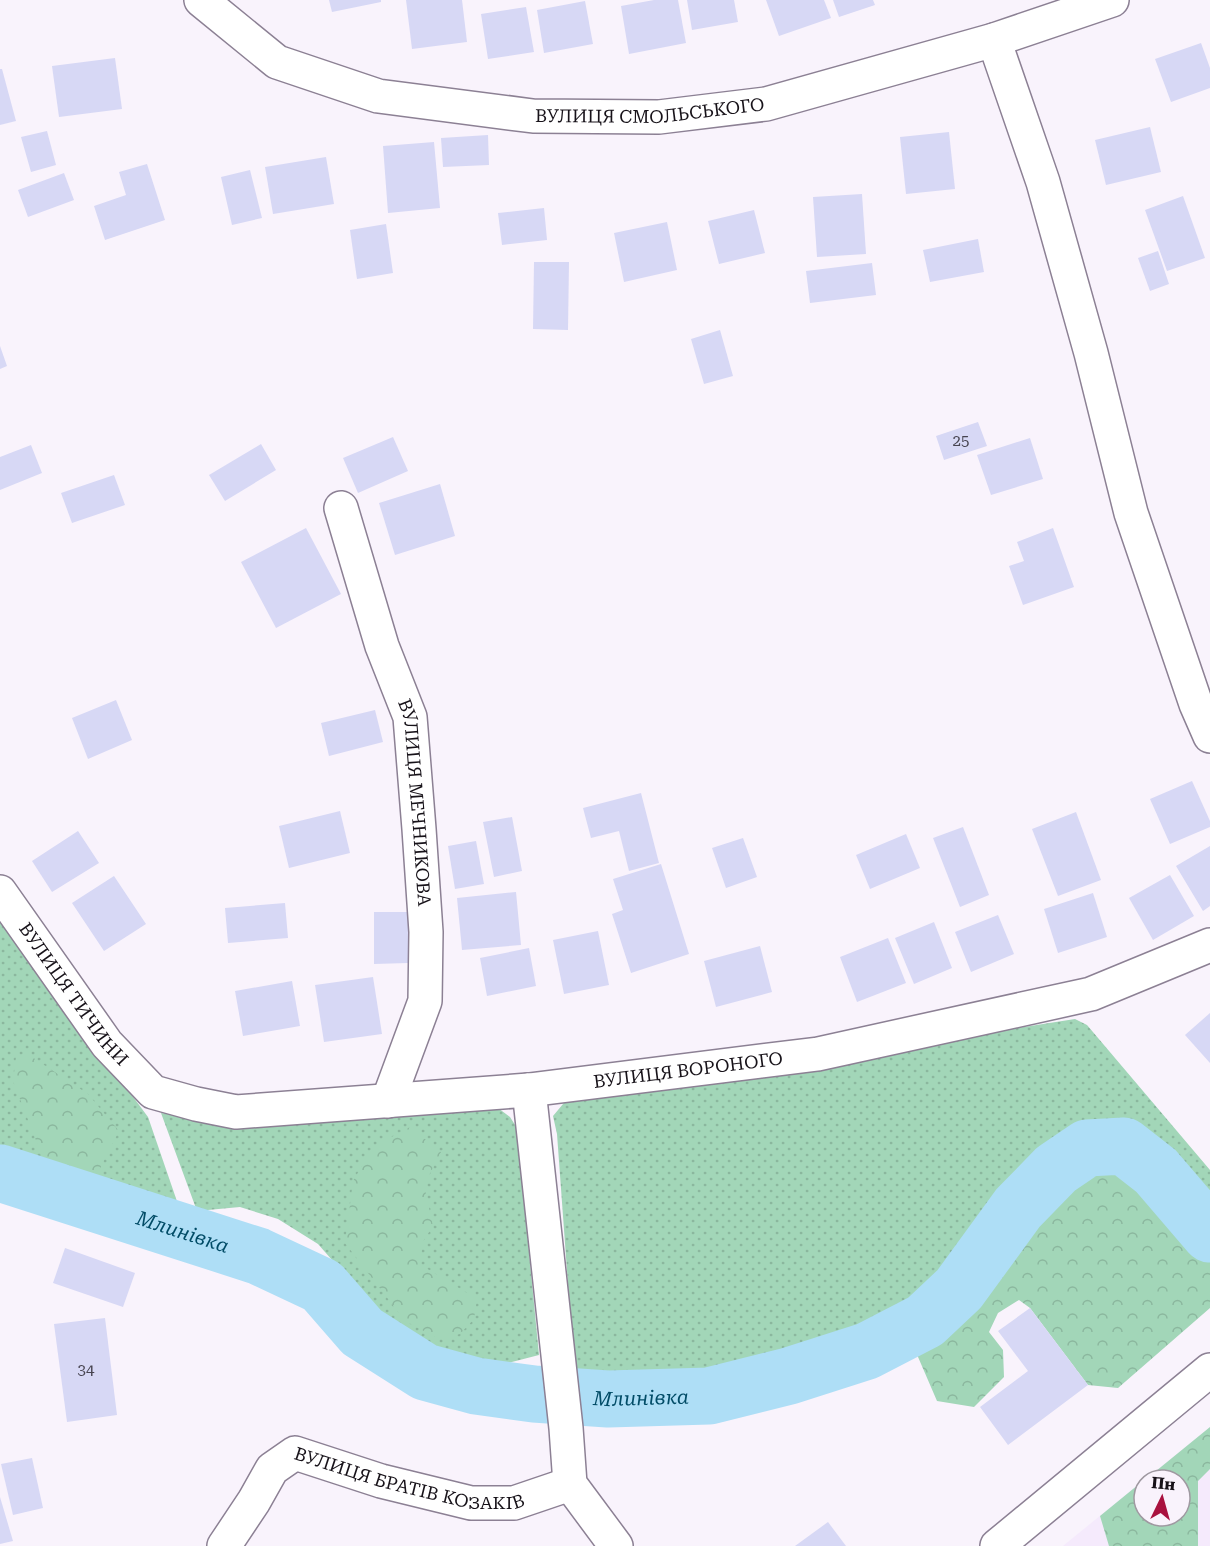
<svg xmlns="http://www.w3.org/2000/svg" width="1210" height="1546" font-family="'Roboto Serif',serif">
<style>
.built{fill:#f5eafc}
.grass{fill:url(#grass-dots)}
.forest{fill:url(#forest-crowns)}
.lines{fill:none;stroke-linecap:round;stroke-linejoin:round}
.river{stroke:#aedef6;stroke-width:57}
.building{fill:#d7d8f5}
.street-casing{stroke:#8c8094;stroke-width:36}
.secondary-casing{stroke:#8c8094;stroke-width:36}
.street{stroke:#fff;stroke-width:33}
.secondary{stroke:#fff;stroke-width:33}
.labels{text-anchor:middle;stroke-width:5;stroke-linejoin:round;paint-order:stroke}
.number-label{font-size:15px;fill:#474450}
.street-label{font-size:18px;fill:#171219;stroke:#f9f3fc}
.water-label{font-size:20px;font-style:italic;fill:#024c67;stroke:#f9f3fc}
</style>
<defs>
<pattern id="grass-dots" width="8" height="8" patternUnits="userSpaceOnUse" patternTransform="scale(1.5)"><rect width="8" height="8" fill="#a2d6b8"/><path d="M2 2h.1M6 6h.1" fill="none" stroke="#8bb79e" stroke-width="1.8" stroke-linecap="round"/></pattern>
<pattern id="forest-crowns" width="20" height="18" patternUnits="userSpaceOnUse" patternTransform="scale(1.5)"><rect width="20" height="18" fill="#a2d6b8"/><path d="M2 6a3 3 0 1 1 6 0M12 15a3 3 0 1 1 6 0" fill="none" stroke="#8bb79e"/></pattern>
</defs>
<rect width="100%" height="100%" fill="#f9f3fc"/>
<!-- built -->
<polygon class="built" points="1210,1427 1210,1546 1063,1546 1144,1480 1144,1516 1180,1516 1180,1480 1145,1480"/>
<!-- grass -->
<g class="grass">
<polygon points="0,917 148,1117 181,1213 0,1150"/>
<polygon points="1075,1019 1087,1025 1210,1170 1210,1223 1137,1144 1112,1135 1076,1140 1046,1166 977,1242 964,1269 943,1295 926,1306 871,1336 797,1361 737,1377 655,1384 575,1380 557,1134 553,1116 568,1098"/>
<polygon points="494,1105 510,1117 517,1128 539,1355 492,1367 445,1364 403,1336 362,1300 339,1268 318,1244 278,1219 240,1207 197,1211 161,1113 245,1123"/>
</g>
<!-- forest -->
<g class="forest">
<polygon points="26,1053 88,1094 119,1131 97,1174 72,1184 49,1174 13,1081 16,1057"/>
<polygon points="410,1127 441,1152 424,1185 433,1226 422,1243 421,1265 477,1299 474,1319 460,1334 439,1339 405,1321 345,1243 353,1181 373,1147"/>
<polygon points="1118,1154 1149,1175 1210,1244 1210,1308 1118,1388 1088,1385 1030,1308 1019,1300 998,1313 989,1332 1003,1350 1004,1377 974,1407 937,1401 912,1343 966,1295 1000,1244 1027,1211 1055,1184 1091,1156"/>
<polygon points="1210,1427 1210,1469 1198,1481 1198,1546 1109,1546 1100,1516 1144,1480 1144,1516 1180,1516 1180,1480 1145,1480"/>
</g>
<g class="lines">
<!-- river -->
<path class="river" id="s1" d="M 0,1173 L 258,1256 L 322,1286 L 362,1332 L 425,1372 L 476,1386 L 534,1394 L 608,1399 L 709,1396 L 789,1376 L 867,1351 L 925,1321 L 959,1289 L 1018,1208 L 1056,1169 L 1087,1148 L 1124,1146 L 1156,1171 L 1210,1234"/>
</g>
<!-- building -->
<g class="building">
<polygon points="329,0 381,0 381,2 332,12"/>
<polygon points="406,0 462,0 467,42 412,49"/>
<polygon points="654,0 678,0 686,43 629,54 621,6"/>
<polygon points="687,0 734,0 738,22 692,30"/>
<polygon points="766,0 824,0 831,18 779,36"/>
<polygon points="833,0 873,0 875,5 839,17"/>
<polygon points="585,1 593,44 544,53 537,10"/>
<polygon points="526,7 534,52 488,59 481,14"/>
<polygon points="1201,43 1210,68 1210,88 1171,102 1155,59"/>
<polygon points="115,58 122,109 59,117 52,66"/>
<polygon points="0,69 2,69 16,121 0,125"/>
<polygon points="1150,127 1161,172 1106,185 1095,140"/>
<polygon points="47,131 56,165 31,172 21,137"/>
<polygon points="949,132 955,189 906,194 900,137"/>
<polygon points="488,135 489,165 443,167 441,138"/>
<polygon points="434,142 440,208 388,213 383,146"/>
<polygon points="326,157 334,204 273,214 265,167"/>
<polygon points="147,164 165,220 105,240 94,206 126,195 119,172"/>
<polygon points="250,170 262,218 232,225 221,177"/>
<polygon points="64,173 74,200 28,217 18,190"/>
<polygon points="862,194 866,254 817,257 813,197"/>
<polygon points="1183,196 1205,258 1167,271 1145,210"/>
<polygon points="544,208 547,240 502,245 498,213"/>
<polygon points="754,210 765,253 719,264 708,221"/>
<polygon points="667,222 677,270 624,282 614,233"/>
<polygon points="386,224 393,273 357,279 350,230"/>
<polygon points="978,239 984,272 930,282 923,250"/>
<polygon points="1158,251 1169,284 1150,291 1138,258"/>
<polygon points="534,262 569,262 568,330 533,329"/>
<polygon points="872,263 876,295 810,303 806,271"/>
<polygon points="720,330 733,376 704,384 691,339"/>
<polygon points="0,346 7,366 0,369"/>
<polygon points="978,422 987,446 944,460 936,436"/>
<polygon points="393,437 408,471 358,493 343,458"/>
<polygon points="1030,438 1043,479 991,495 977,455"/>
<polygon points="261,444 276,470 225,501 209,475"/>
<polygon points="31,445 42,473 0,490 0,457"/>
<polygon points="114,475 125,505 72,523 61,493"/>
<polygon points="440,484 455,536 395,555 379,503"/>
<polygon points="306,528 341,594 276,628 241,562"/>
<polygon points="1053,528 1074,587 1023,605 1009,566 1024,561 1017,542"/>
<polygon points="116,700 132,740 88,759 72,718"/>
<polygon points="375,710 383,742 329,756 321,723"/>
<polygon points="1192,781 1210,821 1210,827 1170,844 1150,799"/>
<polygon points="641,793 659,863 629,871 619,831 591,838 583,808"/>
<polygon points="340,811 350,853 289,868 279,826"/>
<polygon points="1076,812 1101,880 1058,896 1032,829"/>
<polygon points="512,817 522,871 494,877 483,822"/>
<polygon points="963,827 989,895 960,907 933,838"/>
<polygon points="78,831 99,863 52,892 32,861"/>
<polygon points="906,834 920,868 870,889 856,855"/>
<polygon points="743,838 757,877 726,888 712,848"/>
<polygon points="476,841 484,884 455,889 448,846"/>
<polygon points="1210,846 1210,906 1203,911 1176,866"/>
<polygon points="661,864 689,954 631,973 612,914 623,910 613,879"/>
<polygon points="1170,875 1194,916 1153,940 1129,898"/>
<polygon points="114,876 146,924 104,951 72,903"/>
<polygon points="516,892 521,945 462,950 457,898"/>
<polygon points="1093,893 1107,937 1058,953 1044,909"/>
<polygon points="285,903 288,938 228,943 225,908"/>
<polygon points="374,912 408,912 408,963 374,964"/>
<polygon points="998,915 1014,954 971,972 955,932"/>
<polygon points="934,922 952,968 914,984 895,938"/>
<polygon points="598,931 609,985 564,994 553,940"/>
<polygon points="888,938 906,983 857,1002 840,957"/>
<polygon points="760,946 772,992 716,1007 704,961"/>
<polygon points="529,948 536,986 487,996 480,958"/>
<polygon points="373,977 382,1034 324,1042 315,985"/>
<polygon points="292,981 300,1026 243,1036 235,991"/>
<polygon points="1210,1013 1210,1063 1185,1035"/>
<polygon points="65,1248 135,1273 123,1307 53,1283"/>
<polygon points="1030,1308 1088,1385 1008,1445 980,1407 1028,1371 998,1331"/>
<polygon points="105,1318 117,1415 67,1422 54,1324"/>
<polygon points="32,1458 43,1508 13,1515 1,1464"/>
<polygon points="0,1497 13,1541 0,1544"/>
<polygon points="828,1522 846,1546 795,1546"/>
</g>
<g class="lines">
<defs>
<g id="street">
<path id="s2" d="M 201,0 L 277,62 L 378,96 L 533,116 L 659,117 L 766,104 L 994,40 L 1112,0"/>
<polyline points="994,40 1043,182 1091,353 1131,513 1196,704 1210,736"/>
<path id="s3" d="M 341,508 L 382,646 L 410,717 L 419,829 L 426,932 L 425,1001 L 388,1101"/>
<path id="s4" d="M 0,892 L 107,1044 L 153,1092 L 196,1104 L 236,1112 L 529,1090 L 818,1054 L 1091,994 L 1210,945"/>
<polyline points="529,1090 566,1428 570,1484 616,1546"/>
<path id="s5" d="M 224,1546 L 254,1501 L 272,1469 L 295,1453 L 381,1481 L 471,1503 L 514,1503 L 570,1484"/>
</g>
<polyline id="secondary" points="997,1546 1210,1370"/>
</defs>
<!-- street casing -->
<use href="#street" class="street-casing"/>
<!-- secondary casing -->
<use href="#secondary" class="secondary-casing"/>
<!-- street -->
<use href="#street" class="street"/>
<!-- secondary -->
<use href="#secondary" class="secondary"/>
</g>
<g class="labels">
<!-- number labels -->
<g class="number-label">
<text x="961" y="446">25</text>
<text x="86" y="1375">34</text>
</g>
<!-- street labels -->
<g class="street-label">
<text dy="6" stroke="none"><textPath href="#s2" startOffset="478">ВУЛИЦЯ СМОЛЬСЬКОГО</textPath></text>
<text dy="6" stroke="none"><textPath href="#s3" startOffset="306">ВУЛИЦЯ МЕЧНИКОВА</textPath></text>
<text dy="6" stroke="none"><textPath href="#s4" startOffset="126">ВУЛИЦЯ ТИЧИНИ</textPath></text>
<text dy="6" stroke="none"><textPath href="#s4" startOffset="792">ВУЛИЦЯ ВОРОНОГО</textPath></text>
<text dy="6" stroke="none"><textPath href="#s5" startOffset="237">ВУЛИЦЯ БРАТІВ КОЗАКІВ</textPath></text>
</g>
<!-- water labels -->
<g class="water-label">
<text dy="7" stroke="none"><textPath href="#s1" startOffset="192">Млинівка</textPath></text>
<text dy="7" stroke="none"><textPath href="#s1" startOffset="696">Млинівка</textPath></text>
</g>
</g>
<!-- north arrow -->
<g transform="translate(1162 1498) rotate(5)"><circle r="28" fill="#f9f3fc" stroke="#9f99a1" stroke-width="1.5"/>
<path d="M0-4.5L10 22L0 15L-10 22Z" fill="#a9123f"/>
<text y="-9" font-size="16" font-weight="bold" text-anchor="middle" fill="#171219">Пн</text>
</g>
</svg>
